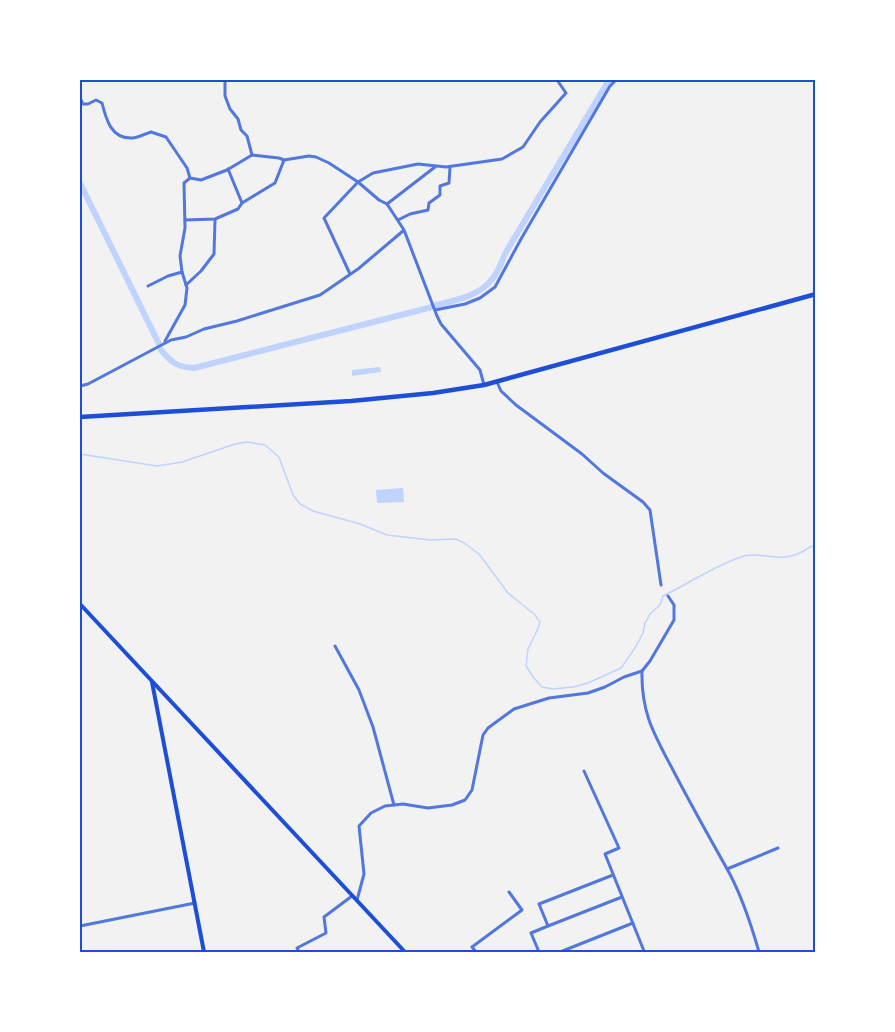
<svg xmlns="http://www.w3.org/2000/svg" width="895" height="1032" font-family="'Golos Text',sans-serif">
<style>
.water{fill:#bfd3fe}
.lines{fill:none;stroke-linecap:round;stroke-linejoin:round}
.stream{stroke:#bfd3fe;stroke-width:1.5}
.canal{stroke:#bfd3fe;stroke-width:6}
.minor{stroke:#5277de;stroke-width:3}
.secondary{stroke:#1d4ed8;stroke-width:4}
.trunk{stroke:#1d4ed8;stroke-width:4.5}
.neatline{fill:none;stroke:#1d4ed8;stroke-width:2}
</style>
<rect width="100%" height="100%" fill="#f2f2f2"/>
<!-- water -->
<g class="water">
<polygon points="380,367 381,372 352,376 352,370"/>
<polygon points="403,488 404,502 377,503 376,490"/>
</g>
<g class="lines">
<!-- stream -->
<path class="stream" d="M 80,454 L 157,466 L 182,462 L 235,444 L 247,442 L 265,445 L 279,457 L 293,495 L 300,504 L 313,511 L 360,524 L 387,535 L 430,540 L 456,539 L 464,543 L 479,554 L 508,593 L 534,614 L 540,622 L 537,631 L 528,649 L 526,666 L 534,678 L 542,687 L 553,689 L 573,687 L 588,683 L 621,668 L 635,648 L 643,633 L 645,623 L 650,614 L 660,605 L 663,596 C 690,583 715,565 744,556 C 758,552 771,559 786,557 C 796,556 804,551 812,546 L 816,546"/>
<!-- canal -->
<g class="canal">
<polyline points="80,183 159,344"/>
<path d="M 436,305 C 457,300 480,296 493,278 C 499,271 502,260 506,252 L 609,80"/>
<path d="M 161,350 C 172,363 177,367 194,368 L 432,307"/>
</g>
<!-- minor -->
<g class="minor">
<polyline points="225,80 225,96 230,109 238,119 241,130 247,136 252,155 279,158 284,160 309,156 316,157 329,163 358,182 379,200 387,204 404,230 437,316 441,324 480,370 484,385"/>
<path d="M 80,98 L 83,104 L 88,104 L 96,100 L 102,103 C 106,119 111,139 132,138 C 138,138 145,134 151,132 L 166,137 L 187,168 L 190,178"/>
<polyline points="228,169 242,203"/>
<polyline points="387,204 435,167"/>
<polyline points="185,220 215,219 238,209 242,203 275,183 284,160"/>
<polyline points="398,220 410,214 428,210 429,203 440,195 440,186 449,183 450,167"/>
<polyline points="350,274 324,218 358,182 373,173 418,164 446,167 502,159 523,147 540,122 566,93 557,80"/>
<polyline points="186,285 201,271 214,254 215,220"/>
<polyline points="148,286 168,276 182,272"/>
<polyline points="435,310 465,304 480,298 495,287 521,239 610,86 616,80"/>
<polyline points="165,341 185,305 187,288 182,272 180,256 185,228 184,183 190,178 201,180 227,170 252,155"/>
<polyline points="497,382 501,391 516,405 582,454 603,473 643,502 650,510 661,585"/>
<polyline points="80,386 88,384 171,340 186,337 204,329 237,321 320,295 358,269 403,231"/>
<polyline points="335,646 359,690 373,727 394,805"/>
<path d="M 642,671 C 641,713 654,734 673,770 C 690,803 708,835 726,867 C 741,893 751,924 759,952"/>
<polyline points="584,771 619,848 605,854 644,951 640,952"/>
<polyline points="727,869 778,848"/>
<polyline points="613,875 539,904 548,926 622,897"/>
<polyline points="357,900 364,874 359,826 371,813 385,806 403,804 428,808 452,805 465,800 472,790 483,735 488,728 514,709 549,698 588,693 605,687 624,677 642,671 650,661 674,620 674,605 668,596"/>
<polyline points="80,926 195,903"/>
<polyline points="299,952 297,948 326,933 324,917 352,896"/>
<polyline points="476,952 472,947 522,910 509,892"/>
<polyline points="539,952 531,933 548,926"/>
<polyline points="560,952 633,923"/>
</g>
<!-- secondary -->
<g class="secondary">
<polyline points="80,604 405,952"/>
<polyline points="152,682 204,952"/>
</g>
<!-- trunk -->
<polyline class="trunk" points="80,417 351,401 433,393 484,385 816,294"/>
</g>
<!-- border -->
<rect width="895" height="1032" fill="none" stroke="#ffffff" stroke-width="162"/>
<rect x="81" y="81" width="733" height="870" class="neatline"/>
</svg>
